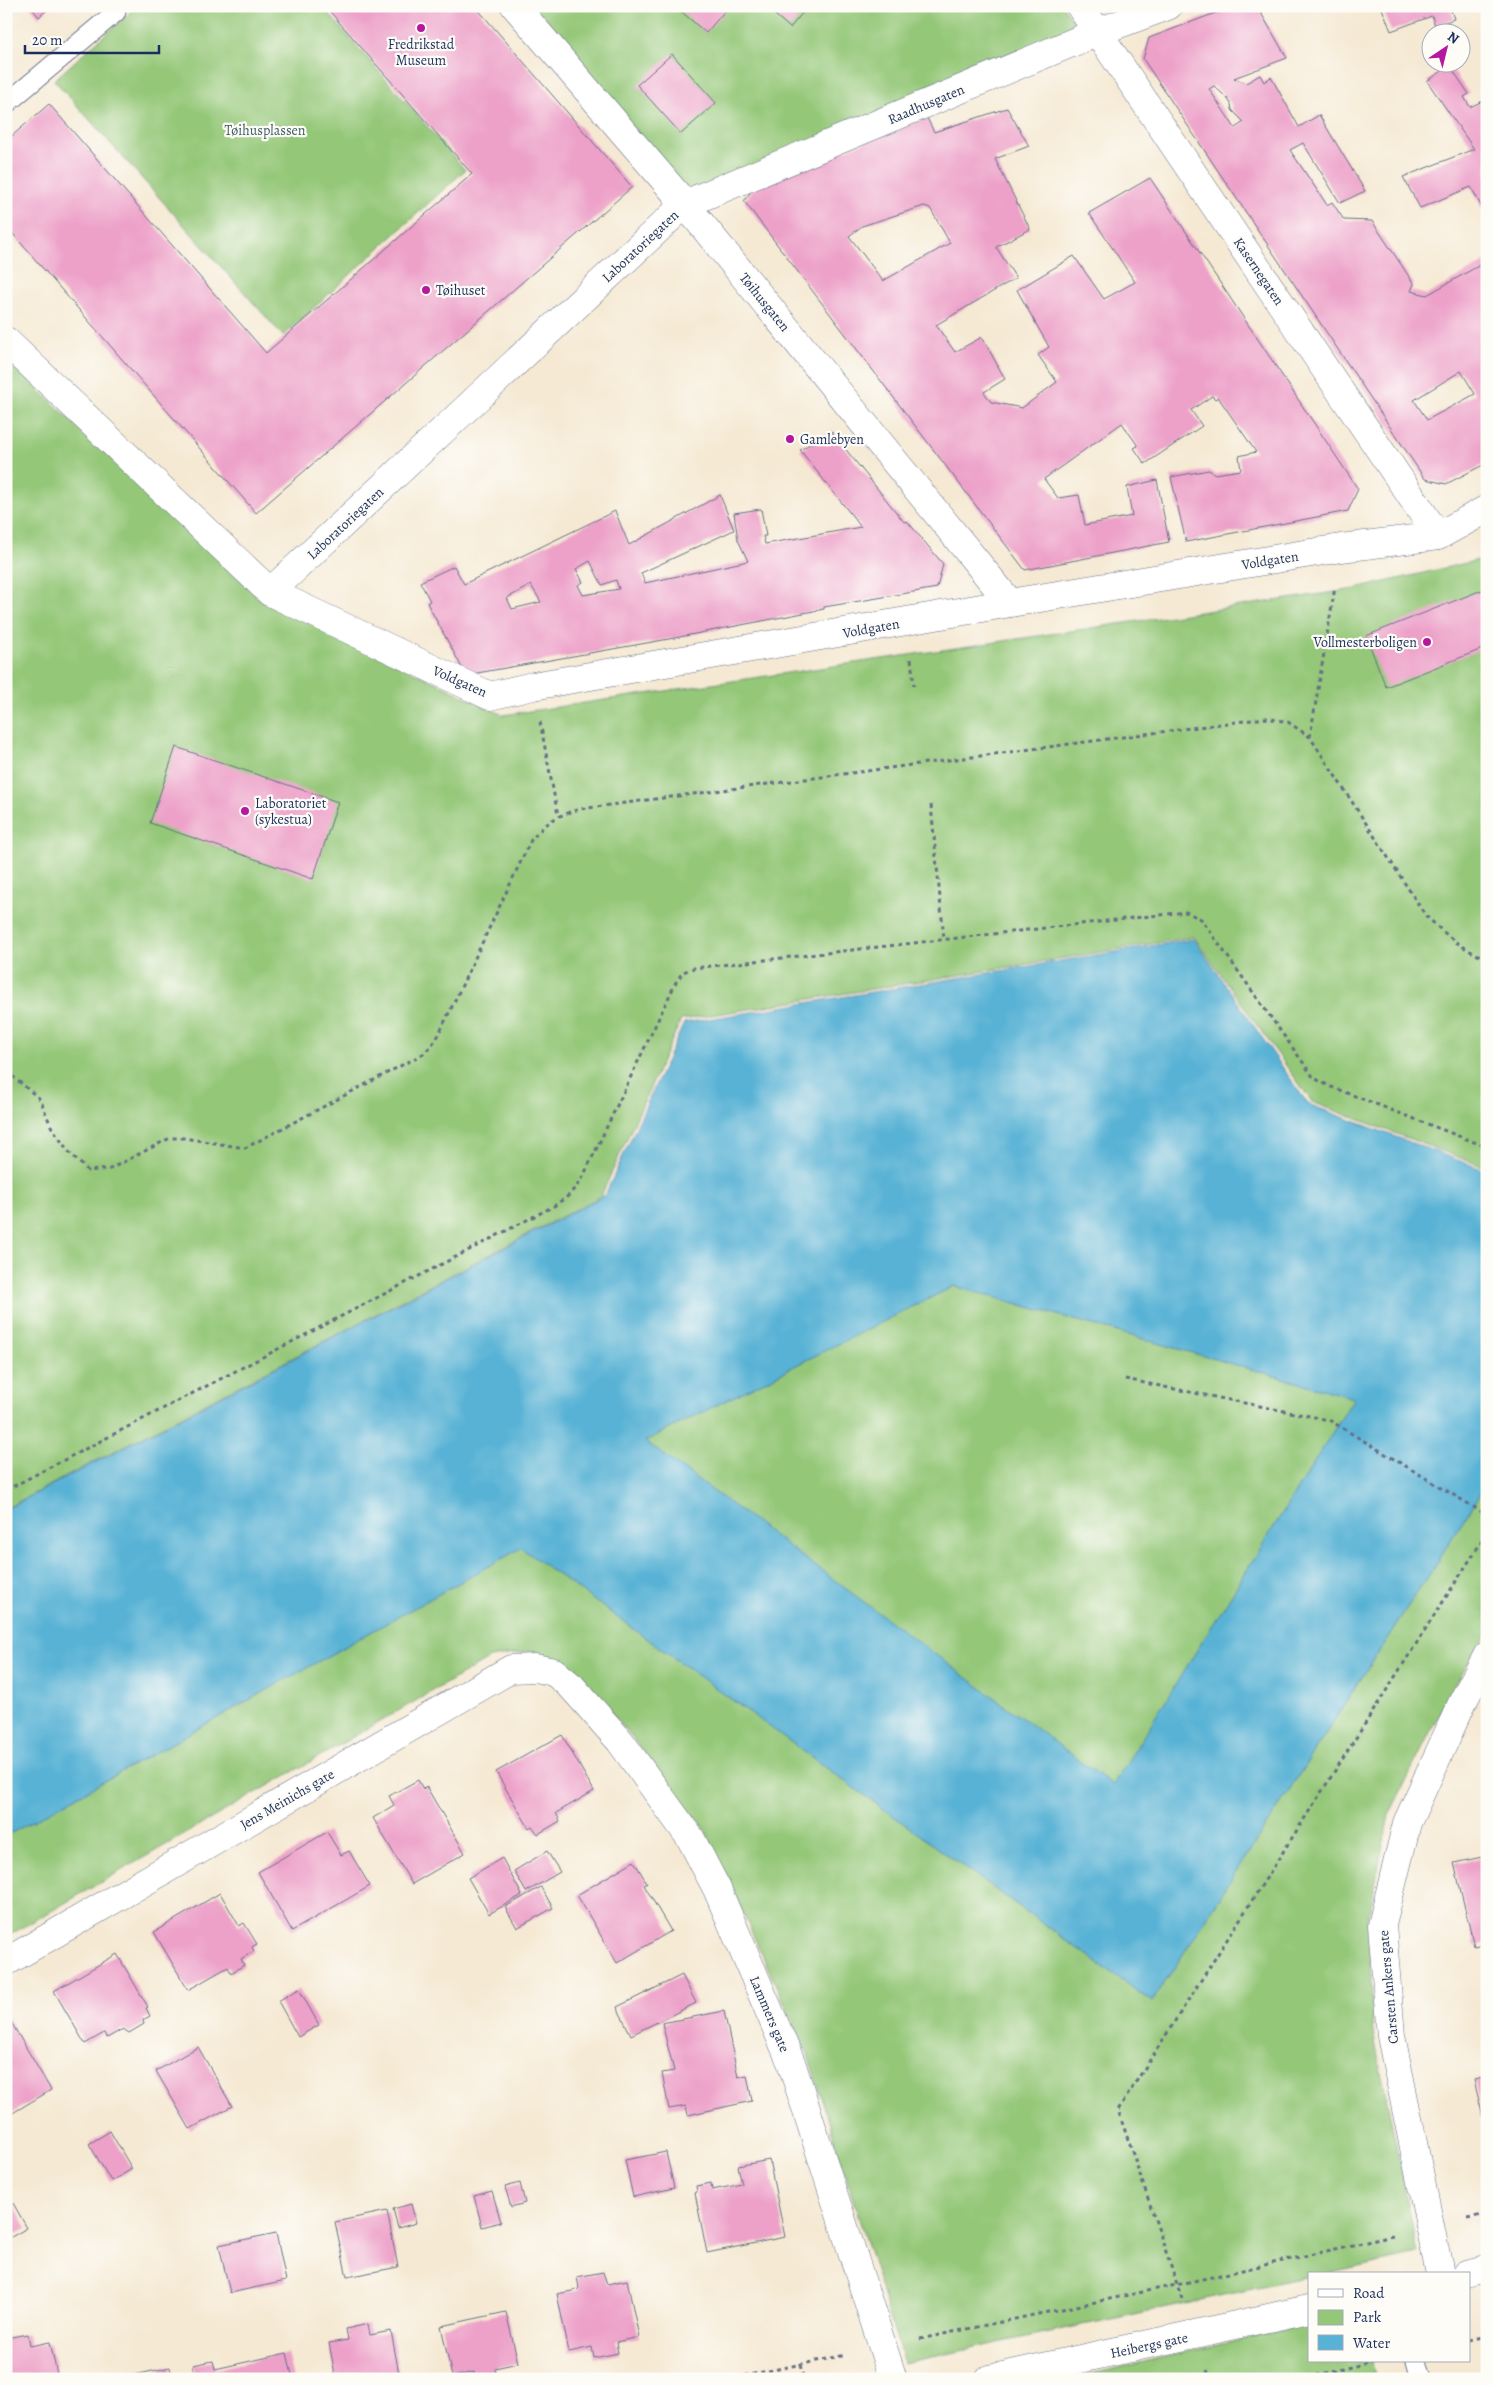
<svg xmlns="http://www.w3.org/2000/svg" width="1493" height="2385" font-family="Alegreya,serif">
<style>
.green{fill:#94c778;stroke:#587b6b}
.water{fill:#58b2d5;stroke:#3a709a;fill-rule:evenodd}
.building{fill:#eda1c9;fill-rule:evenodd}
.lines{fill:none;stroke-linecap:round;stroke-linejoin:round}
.lane-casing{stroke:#677087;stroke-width:21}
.street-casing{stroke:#677087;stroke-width:29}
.secondary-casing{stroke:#677087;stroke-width:29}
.path{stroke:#677087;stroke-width:3;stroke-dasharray:4 4;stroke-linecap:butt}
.lane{stroke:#fff;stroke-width:19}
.street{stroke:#fff;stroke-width:28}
.secondary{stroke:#fff;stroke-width:28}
.poi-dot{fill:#b5179e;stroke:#fdfcf7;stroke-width:2}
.labels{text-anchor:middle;stroke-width:4.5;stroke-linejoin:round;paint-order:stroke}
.poi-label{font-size:14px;fill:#1b2f5e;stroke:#fdfcf7;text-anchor:start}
.street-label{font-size:14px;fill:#1b2f5e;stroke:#fdfcf7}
.park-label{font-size:14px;fill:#3f5d66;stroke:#fdfcf7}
</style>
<rect width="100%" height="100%" fill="#fdfcf7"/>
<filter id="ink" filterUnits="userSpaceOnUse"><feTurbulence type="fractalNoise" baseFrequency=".02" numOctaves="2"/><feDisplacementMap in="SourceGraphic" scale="10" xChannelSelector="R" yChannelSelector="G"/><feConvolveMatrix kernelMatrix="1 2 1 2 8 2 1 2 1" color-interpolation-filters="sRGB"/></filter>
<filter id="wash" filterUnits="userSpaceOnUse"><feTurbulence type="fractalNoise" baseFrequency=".0096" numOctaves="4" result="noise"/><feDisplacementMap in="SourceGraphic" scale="20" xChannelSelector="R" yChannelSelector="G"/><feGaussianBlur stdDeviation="1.12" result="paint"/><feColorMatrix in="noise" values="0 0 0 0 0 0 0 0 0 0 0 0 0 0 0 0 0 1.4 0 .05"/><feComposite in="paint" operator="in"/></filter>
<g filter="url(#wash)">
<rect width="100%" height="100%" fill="#f5e9d3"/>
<!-- green -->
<g class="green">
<polygon points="137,6 322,6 465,170 283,336 54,80"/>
<polygon points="529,6 1063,6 1077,27 691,196"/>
<polygon points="6,359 260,598 503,715 1355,589 1487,558 1487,1168 1312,1102 1194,937 681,1020 601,1196 6,1508"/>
<polygon points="954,1286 1354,1398 1113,1786 645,1441"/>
<polygon points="1487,1484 1487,1634 1451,1690 1389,1815 1368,1920 1374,2036 1418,2254 1326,2274 1309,2274 1309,2277 904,2363 808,2055 705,1830 601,1699 561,1660 532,1651 490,1658 6,1937 6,1836 521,1548 1152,2002"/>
<polygon points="1309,2324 1309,2361 1371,2361 1376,2379 1070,2379"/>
</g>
<!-- water -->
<path class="water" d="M 1194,939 L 1308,1104 L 1487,1171 L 1487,1484 L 1152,2002 L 521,1548 L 6,1836 L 6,1509 L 605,1195 L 684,1023 ZM 954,1286 L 1354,1398 L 1113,1785 L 645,1441 Z"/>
<g id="blocks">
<!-- building -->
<g class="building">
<polygon points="30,6 51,6 39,17"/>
<polygon points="325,6 475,6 632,187 256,513 6,226 6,141 49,104 266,353 472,174"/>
<polygon points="675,6 729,6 706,33"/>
<polygon points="765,6 808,6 790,28"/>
<path d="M 1234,6 L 1257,6 L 1287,58 L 1234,78 L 1246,83 L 1260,75 L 1264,82 L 1271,77 L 1299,127 L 1319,115 L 1365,191 L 1340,203 L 1303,143 L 1290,150 L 1327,205 L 1332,202 L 1344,220 L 1372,221 L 1414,284 L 1411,291 L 1427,295 L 1487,261 L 1487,463 L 1446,484 L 1425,479 L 1143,59 L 1149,38 ZM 1214,86 L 1227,98 L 1231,104 L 1232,110 L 1244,122 L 1235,128 L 1209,89 ZM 1461,371 L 1475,394 L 1427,420 L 1414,400 Z"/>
<polygon points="1381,6 1460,6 1460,7 1451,10 1454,19 1435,26 1432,16 1391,31"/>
<polygon points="672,54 716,103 681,134 637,85"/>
<polygon points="1450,66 1469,94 1464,97 1470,107 1487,99 1487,217 1471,187 1420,208 1403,177 1474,149 1427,81"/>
<path d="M 1007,108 L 1029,146 L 995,159 L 1030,229 L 996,247 L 1016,278 L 936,325 L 955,352 L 982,337 L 1005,379 L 984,392 L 991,402 L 1022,408 L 1057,382 L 1038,355 L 1049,347 L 1017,290 L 1074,256 L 1104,299 L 1135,282 L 1089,213 L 1150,178 L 1358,489 L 1348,511 L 1186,542 L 1171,477 L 1209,470 L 1215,474 L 1241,470 L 1239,456 L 1256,452 L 1218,397 L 1215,399 L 1212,396 L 1191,410 L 1202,426 L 1145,464 L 1134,448 L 1138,446 L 1122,423 L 1044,479 L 1058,498 L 1079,495 L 1085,525 L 1132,516 L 1127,487 L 1157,480 L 1169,542 L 1025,570 L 744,201 L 756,185 L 927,118 L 934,132 ZM 924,206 L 930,208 L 950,243 L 883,281 L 849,236 L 862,226 Z"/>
<path d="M 831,431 L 904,522 L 907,521 L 943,564 L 937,588 L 824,607 L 824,609 L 669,639 L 466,675 L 427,603 L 430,601 L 420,582 L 454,566 L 464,584 L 615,511 L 629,545 L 720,495 L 734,530 L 641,573 L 645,583 L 748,561 L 738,540 L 734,513 L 761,509 L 766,536 L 763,536 L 765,544 L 861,527 L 800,450 ZM 590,561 L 602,585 L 616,580 L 619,589 L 583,595 L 578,585 L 583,582 L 576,569 ZM 531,585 L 541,602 L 512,609 L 507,598 Z"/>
<polygon points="1487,588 1487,647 1386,687 1366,636"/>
<polygon points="176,747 338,802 313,879 150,823"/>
<polygon points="562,1735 594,1791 556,1813 560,1821 538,1834 532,1826 529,1828 496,1772"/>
<polygon points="418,1780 423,1789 426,1786 465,1853 412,1884 373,1818 394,1805 389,1796"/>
<polygon points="327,1832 341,1855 349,1851 370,1886 292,1931 258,1872"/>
<polygon points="547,1851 560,1872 526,1892 514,1871"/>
<polygon points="1487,1856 1487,1943 1474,1946 1454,1863"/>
<polygon points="502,1858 522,1895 489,1914 468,1878"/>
<polygon points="634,1861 647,1883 644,1885 671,1931 617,1963 577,1895"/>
<polygon points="541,1887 553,1908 517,1928 505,1907"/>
<polygon points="220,1893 239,1926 244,1923 257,1944 252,1947 254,1951 241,1959 244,1965 231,1973 228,1967 188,1990 154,1932"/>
<polygon points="117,1954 148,2007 146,2008 150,2016 143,2020 144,2024 129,2033 123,2029 107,2038 104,2033 85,2044 54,1991"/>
<polygon points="682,1975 696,2003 631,2035 617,2007"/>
<polygon points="299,1989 319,2025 298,2037 278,2001"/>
<polygon points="724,2011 738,2077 747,2075 752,2101 688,2115 686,2106 669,2109 662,2073 674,2071 662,2023"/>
<polygon points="8,2017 51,2090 6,2117 6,2018"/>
<polygon points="198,2047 232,2106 190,2129 156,2071"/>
<polygon points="1487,2077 1487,2130 1486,2130 1474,2080"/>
<polygon points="110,2131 132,2169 111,2181 89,2144"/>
<polygon points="666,2152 674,2188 633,2197 625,2160"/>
<polygon points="769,2160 785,2237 707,2253 695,2193 697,2192 696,2186 711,2183 712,2190 742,2184 738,2166"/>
<polygon points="520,2183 525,2203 511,2207 505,2187"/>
<polygon points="492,2191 501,2222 482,2227 474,2196"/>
<polygon points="6,2200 9,2205 13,2203 27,2228 6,2240"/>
<polygon points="411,2204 416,2223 398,2228 393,2209"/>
<polygon points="387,2211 398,2267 347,2277 335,2222"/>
<polygon points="276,2233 286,2281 230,2293 219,2245"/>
<polygon points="603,2272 607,2284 627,2280 639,2337 616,2342 618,2353 594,2358 592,2347 569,2352 557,2294 577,2290 579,2288 577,2277"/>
<polygon points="506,2312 518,2363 495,2368 496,2379 475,2379 474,2372 452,2377 441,2326"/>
<polygon points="368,2324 370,2335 391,2331 400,2379 336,2379 329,2343 348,2340 346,2329"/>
<polygon points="28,2334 30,2346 50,2342 58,2379 6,2379 6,2338"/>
<polygon points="287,2353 293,2379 196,2379 193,2365 213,2361 215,2369"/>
<polygon points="170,2367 172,2376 175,2375 175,2379 117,2379"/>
</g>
</g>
</g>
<g filter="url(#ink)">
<use href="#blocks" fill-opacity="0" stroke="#677087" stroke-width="1"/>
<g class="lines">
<defs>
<g id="lane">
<polyline points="6,104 116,12"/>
<polyline points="1416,2361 1421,2379"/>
</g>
<g id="street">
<polyline points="515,6 685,204 1010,603"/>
<polyline points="1080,6 1438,536"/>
<polyline points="6,341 270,592 490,696 533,686 1010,603 1341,548 1438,536 1487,509"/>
<polyline points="270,592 685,204 1098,32 1168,6"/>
<polyline points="6,1962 511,1669 535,1668 554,1672 572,1687 620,1741 691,1839 717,1889 791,2062 893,2379"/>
<polyline points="1440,2274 1391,2036 1382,1925 1407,1823 1462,1703 1487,1656"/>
</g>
<g id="secondary">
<polyline points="1466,2274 1487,2269"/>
<polyline points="989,2379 1309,2309"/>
</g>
</defs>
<!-- lane casing -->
<use href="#lane" class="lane-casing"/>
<!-- street casing -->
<use href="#street" class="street-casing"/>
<!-- secondary casing -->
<use href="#secondary" class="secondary-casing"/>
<!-- path -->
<g class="path">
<polyline points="911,659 914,686"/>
<polyline points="540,722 558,815"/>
<polyline points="1310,737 1335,587"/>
<polyline points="931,805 944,939"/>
<path d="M 6,1071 L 40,1099 L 51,1126 L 68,1151 L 88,1171 L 110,1169 L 170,1138 L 184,1138 L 245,1148 L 425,1053 L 437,1038 L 531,840 C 548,821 555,816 580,809 L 1266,718 L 1288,722 L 1310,737 L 1426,916 C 1445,934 1462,949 1487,959"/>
<polyline points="1125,1379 1329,1420 1487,1515"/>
<polyline points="6,1490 554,1206 568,1196 581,1181 676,982 683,972 694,968 1186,912 1201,919 1314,1078 1329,1086 1487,1147"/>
<polyline points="1467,2219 1487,2215"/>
<polyline points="1182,2299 1118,2110 1487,1533"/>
<polyline points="920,2339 1176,2285 1393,2236"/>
<polyline points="1469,2341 1487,2337"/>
<polyline points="800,2365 804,2379"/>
<polyline points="1207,2370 1210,2379"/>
<polyline points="729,2379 846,2355"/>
<polyline points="1300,2379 1376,2361"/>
</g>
<!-- lane -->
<use href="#lane" class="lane"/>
<!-- street -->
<use href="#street" class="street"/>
<!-- secondary -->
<use href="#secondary" class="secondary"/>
</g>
</g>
<!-- markers -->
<g class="poi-dot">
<circle cx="421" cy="28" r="5"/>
<circle cx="426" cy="290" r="5"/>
<circle cx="790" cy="439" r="5"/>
<circle cx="1427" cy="642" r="5"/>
<circle cx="245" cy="811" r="5"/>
</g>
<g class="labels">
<!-- poi labels -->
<g class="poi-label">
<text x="421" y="49" text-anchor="middle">Fredrikstad<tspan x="421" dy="16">Museum</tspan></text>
<text x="436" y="295">Tøihuset</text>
<text x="800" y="444">Gamlebyen</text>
<text x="1417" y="647" text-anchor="end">Vollmesterboligen</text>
<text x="255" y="808">Laboratoriet<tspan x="255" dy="16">(sykestua)</tspan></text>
</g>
<!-- street labels -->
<g class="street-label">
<text transform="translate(926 104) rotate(-23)" y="5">Raadhusgaten</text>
<text transform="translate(640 246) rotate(-43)" y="5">Laboratoriegaten</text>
<text transform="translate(1259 271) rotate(56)" y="5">Kasernegaten</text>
<text transform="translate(765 302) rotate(51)" y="5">Tøihusgaten</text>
<text transform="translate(345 523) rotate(-43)" y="5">Laboratoriegaten</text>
<text transform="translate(1270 560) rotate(-9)" y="5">Voldgaten</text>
<text transform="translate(871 628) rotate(-10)" y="5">Voldgaten</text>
<text transform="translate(460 681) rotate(24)" y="5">Voldgaten</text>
<text transform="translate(287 1799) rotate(-30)" y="5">Jens Meinichs gate</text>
<text transform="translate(1388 1987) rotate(-95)" y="5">Carsten Ankers gate</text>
<text transform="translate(770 2014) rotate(67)" y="5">Lammers gate</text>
<text transform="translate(1149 2345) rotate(-12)" y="5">Heibergs gate</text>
</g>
<!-- park labels -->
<g class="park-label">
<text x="265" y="135">Tøihusplassen</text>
</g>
</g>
<!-- margin -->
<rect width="1493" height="2385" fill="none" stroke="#fdfcf7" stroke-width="25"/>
<!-- legend -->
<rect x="1308" y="2272" width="162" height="90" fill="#fdfcf7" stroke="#a3aaba"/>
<rect x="1318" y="2289" width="25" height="8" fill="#ffffff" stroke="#a3aaba"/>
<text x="1353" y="2298" font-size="15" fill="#1b2f5e">Road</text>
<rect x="1318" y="2310" width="25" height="15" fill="#94c778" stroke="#a3aaba"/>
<text x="1353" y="2322" font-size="15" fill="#1b2f5e">Park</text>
<rect x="1318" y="2335" width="25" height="15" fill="#58b2d5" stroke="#a3aaba"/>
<text x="1353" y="2348" font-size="15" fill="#1b2f5e">Water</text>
<!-- north arrow -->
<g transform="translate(1446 48) rotate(35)"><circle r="24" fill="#fdfcf7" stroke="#a3aaba"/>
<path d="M0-4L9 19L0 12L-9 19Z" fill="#b5179e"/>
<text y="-8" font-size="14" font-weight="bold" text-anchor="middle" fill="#1b2f5e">N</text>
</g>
<!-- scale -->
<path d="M25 45v8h134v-8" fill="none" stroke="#1b2f5e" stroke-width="2.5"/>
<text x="32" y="45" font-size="15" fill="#1b2f5e" stroke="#fdfcf7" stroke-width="4" paint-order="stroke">20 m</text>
</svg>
